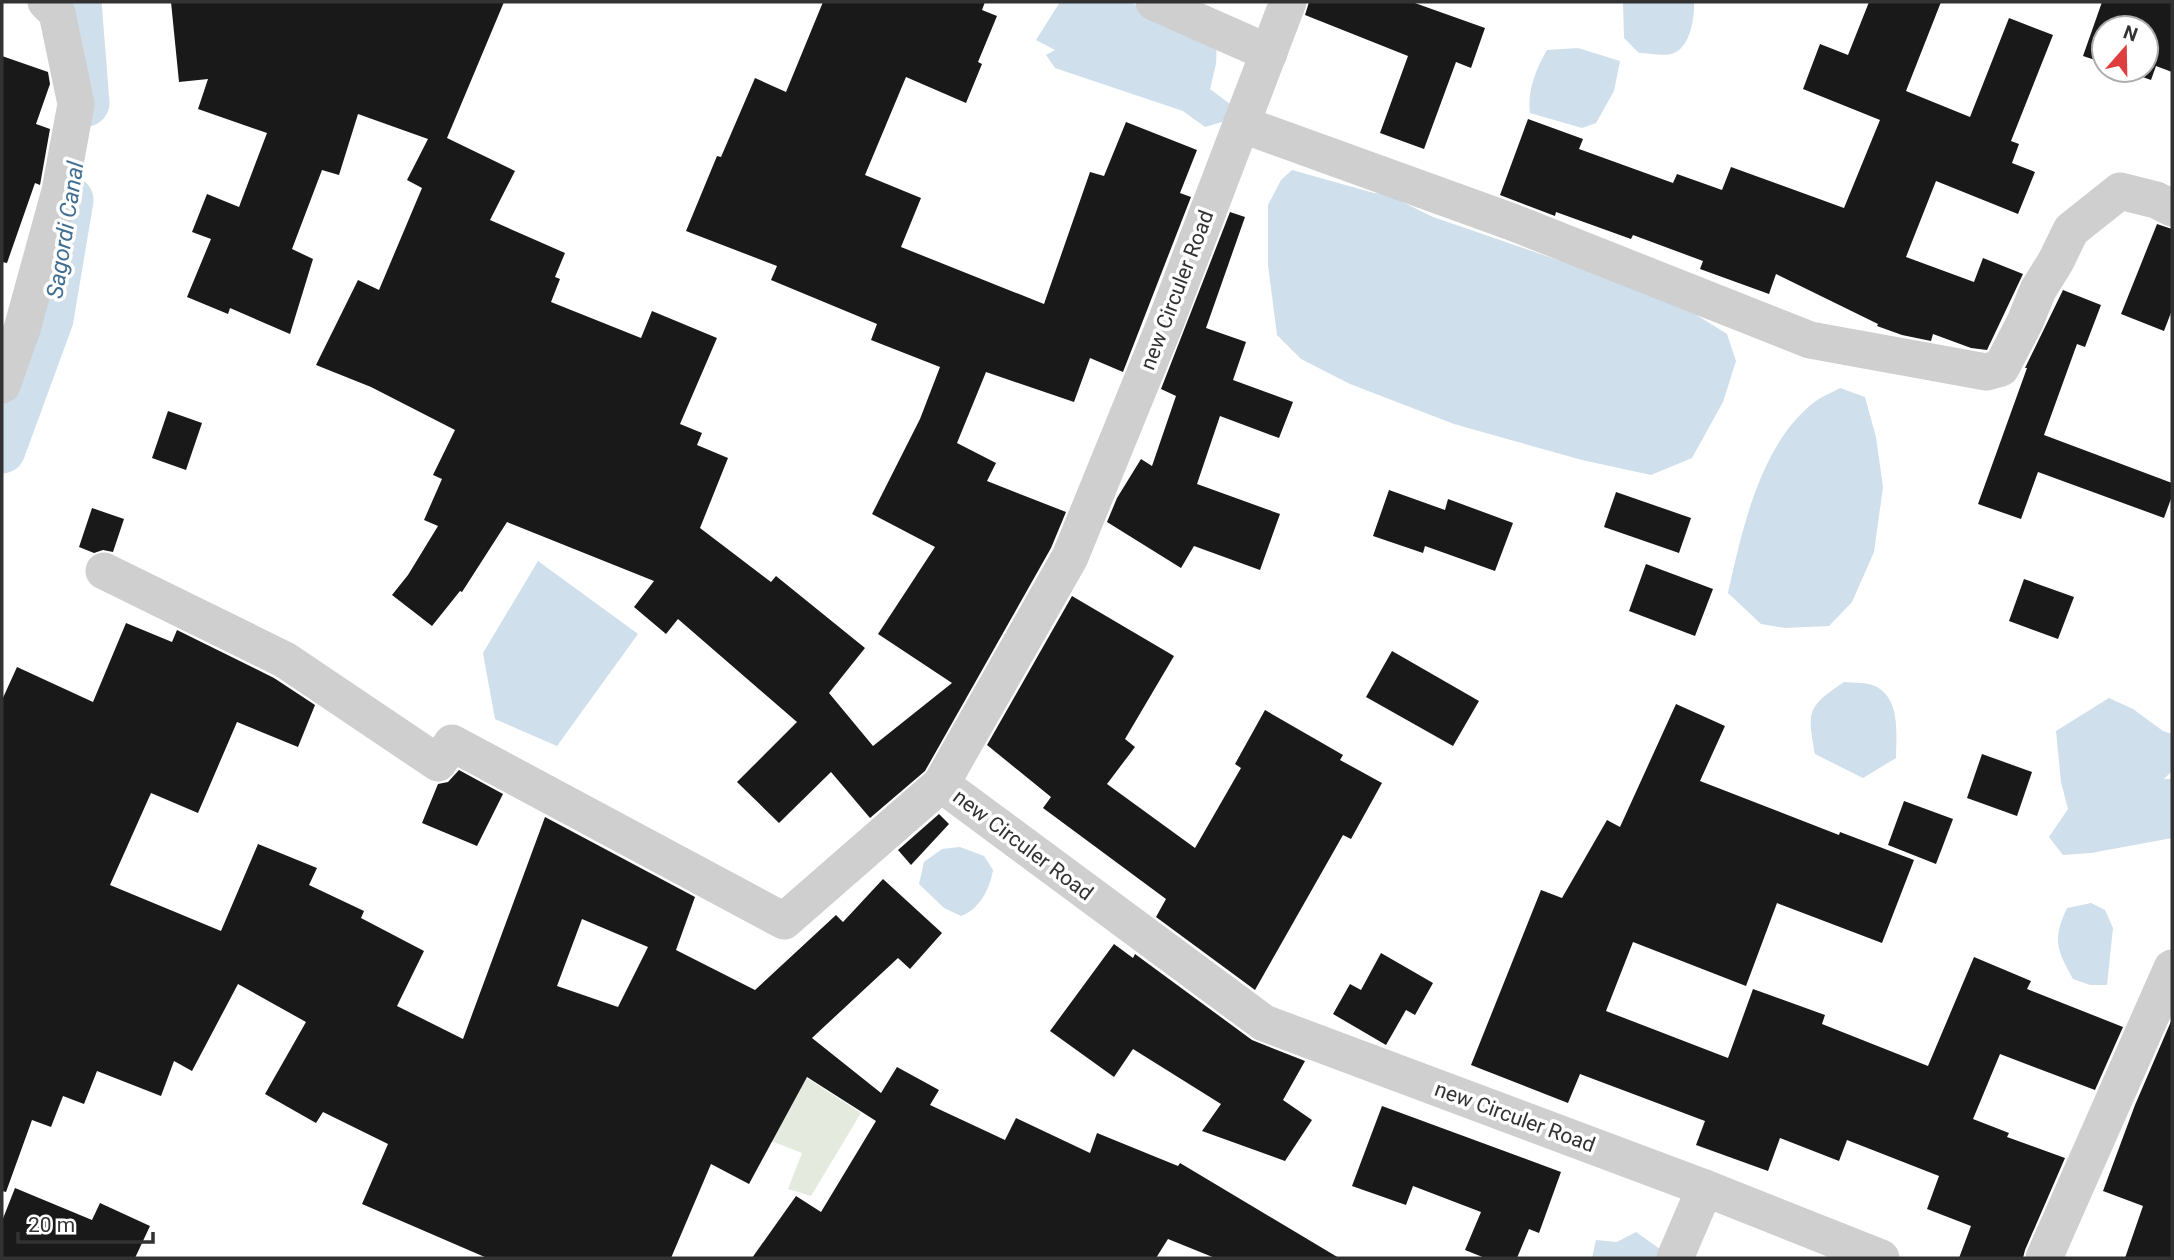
<svg xmlns="http://www.w3.org/2000/svg" width="2174" height="1260" font-family="Roboto,sans-serif">
<style>
.green{fill:#e4ebde}
.water{fill:#cfdfec}
.lines{fill:none;stroke-linecap:round;stroke-linejoin:round}
.canal{stroke:#cfdfec;stroke-width:47}
.building{fill:#191919;fill-rule:evenodd}
.minor{stroke:#cfcfcf;stroke-width:37}
.labels{text-anchor:middle;stroke-width:7;stroke-linejoin:round;paint-order:stroke}
.street-label{font-size:21px;fill:#323232;stroke:#fff}
.water-label{font-size:23px;font-style:italic;fill:#426e92;stroke:#fff}
</style>
<rect width="100%" height="100%" fill="#fff"/>
<!-- green -->
<polygon class="green" points="765,1051 861,1113 811,1196 788,1189 802,1153 766,1139"/>
<!-- water -->
<g class="water">
<polygon points="1060,2 1129,2 1217,40 1216,64 1210,89 1230,104 1222,122 1205,127 1183,111 1055,68 1046,55 1055,50 1036,40"/>
<path d="M 1623,2 L 1694,2 C 1695,17 1690,47 1674,53 C 1665,57 1649,53 1639,53 L 1624,38 Z"/>
<path d="M 1578,48 L 1620,61 L 1614,91 L 1596,123 L 1582,128 L 1530,113 C 1527,91 1536,69 1547,50 Z"/>
<polygon points="1292,170 1374,193 1386,194 1433,217 1671,299 1727,334 1736,361 1723,402 1692,458 1651,475 1582,460 1454,424 1350,384 1301,359 1277,335 1268,265 1268,205 1281,180"/>
<path d="M 1840,388 L 1865,397 L 1876,437 L 1883,487 L 1874,552 L 1852,602 L 1829,626 L 1785,628 L 1761,624 L 1728,593 C 1742,530 1760,446 1812,404 C 1820,397 1831,393 1840,388 Z"/>
<polygon points="538,561 638,634 557,746 495,719 483,653"/>
<path d="M 1844,682 C 1853,683 1869,682 1877,687 C 1901,701 1896,735 1896,758 L 1863,778 L 1815,754 C 1807,711 1807,707 1844,682 Z"/>
<polygon points="2109,698 2133,709 2163,731 2172,734 2172,771 2164,779 2172,779 2172,838 2091,853 2063,855 2049,837 2068,809 2061,782 2056,731"/>
<path d="M 960,847 L 984,856 L 993,870 C 990,888 980,909 961,916 L 944,908 L 919,884 L 924,862 L 942,849 Z"/>
<path d="M 2091,903 L 2105,910 L 2113,928 L 2107,985 L 2090,985 L 2073,979 C 2057,950 2052,940 2067,908 Z"/>
<polygon points="1636,1232 1660,1249 1657,1258 1592,1258 1596,1240 1617,1242"/>
</g>
<g class="lines">
<!-- canal -->
<g class="canal">
<polyline points="78,2 86,103"/>
<polyline points="2,450 50,319 70,200"/>
</g>
</g>
<!-- building -->
<g class="building">
<polygon points="171,2 504,2 447,138 515,171 490,220 565,253 555,277 560,279 551,302 641,338 652,311 717,338 680,424 702,433 697,445 728,458 700,528 771,582 776,576 865,648 829,693 873,746 952,683 878,634 935,547 872,514 920,419 940,367 871,340 877,324 771,280 777,266 686,231 717,156 721,157 755,78 786,92 823,2 985,2 982,10 997,16 978,62 982,64 966,103 906,77 865,175 921,198 901,247 1044,304 1090,172 1104,176 1126,122 1197,150 1180,193 1191,197 1123,372 1090,358 1074,402 986,372 957,443 996,463 987,481 1066,512 1051,548 925,771 870,818 831,772 779,823 737,782 797,722 678,619 666,634 634,607 654,581 507,522 462,592 460,591 432,626 392,595 408,575 438,526 424,520 442,479 433,475 455,430 371,387 316,365 358,280 379,290 422,188 407,180 428,139 358,114 339,175 322,170 292,249 313,259 290,334 230,308 228,314 187,297 211,239 192,232 207,194 239,207 267,133 198,109 208,79 179,82"/>
<polygon points="1309,2 1412,2 1485,28 1471,68 1456,62 1424,149 1380,133 1408,56 1305,15"/>
<polygon points="1869,2 1941,2 1906,91 1970,117 2009,18 2053,35 2011,141 2019,144 2012,163 2035,172 2018,214 1936,181 1906,257 1974,282 1983,258 2023,274 1987,350 1971,348 1933,334 1931,341 1902,335 1877,326 1878,324 1776,274 1769,294 1700,269 1703,261 1633,235 1631,239 1556,212 1555,216 1500,195 1528,119 1583,139 1579,149 1673,183 1677,174 1722,190 1731,167 1844,208 1880,120 1803,89 1820,44 1848,55"/>
<polygon points="2102,2 2172,2 2172,72 2156,66 2151,80 2123,70 2146,70 2146,28 2104,28 2104,63 2083,56"/>
<polygon points="2,56 48,72 50,84 36,124 50,129 40,185 35,183 7,263 2,262"/>
<polygon points="1230,212 1245,217 1206,328 1246,342 1233,380 1293,402 1279,438 1220,416 1197,484 1280,514 1260,570 1194,546 1181,568 1107,522 1117,498 1141,459 1152,466 1176,396 1161,389"/>
<polygon points="2157,224 2172,229 2172,310 2164,331 2121,314"/>
<polygon points="2063,290 2101,305 2085,347 2077,344 2044,435 2172,483 2172,496 2164,518 2038,472 2021,519 1978,504 2027,368 2025,368"/>
<polygon points="168,411 202,423 186,470 152,458"/>
<polygon points="1389,490 1445,510 1448,499 1513,523 1495,571 1425,546 1423,553 1373,536"/>
<polygon points="1616,492 1691,518 1679,553 1604,527"/>
<polygon points="92,508 124,519 113,552 103,550 94,553 79,547"/>
<polygon points="1646,564 1713,589 1695,636 1629,611"/>
<polygon points="2024,579 2074,597 2058,639 2009,621"/>
<polygon points="1072,596 1174,656 1125,739 1135,747 1107,784 1195,848 1241,768 1235,764 1265,710 1343,755 1340,760 1382,783 1351,839 1343,835 1255,990 1156,917 1166,899 1043,808 1051,797 987,745"/>
<path d="M 126,623 L 172,642 L 177,630 L 274,678 L 315,705 L 298,747 L 237,722 L 198,813 L 151,793 L 110,885 L 221,931 L 258,844 L 317,868 L 309,885 L 364,911 L 361,918 L 424,951 L 397,1006 L 463,1039 L 545,817 L 695,897 L 676,950 L 755,990 L 836,915 L 843,922 L 883,879 L 942,933 L 910,969 L 898,958 L 812,1038 L 881,1093 L 897,1067 L 939,1090 L 930,1105 L 1005,1140 L 1016,1118 L 1090,1153 L 1097,1133 L 1178,1166 L 1180,1163 L 1339,1258 L 1215,1258 L 1168,1239 L 1156,1258 L 752,1258 L 796,1196 L 821,1212 L 876,1121 L 807,1077 L 749,1184 L 711,1164 L 671,1258 L 487,1258 L 362,1204 L 388,1144 L 323,1112 L 316,1123 L 265,1094 L 306,1022 L 238,984 L 192,1071 L 174,1061 L 161,1096 L 97,1071 L 84,1104 L 63,1096 L 51,1127 L 32,1120 L 6,1192 L 2,1191 L 2,700 L 17,667 L 93,702 ZM 582,919 L 648,947 L 618,1007 L 557,986 Z"/>
<polygon points="1392,651 1479,701 1453,746 1366,697"/>
<polygon points="1676,704 1725,726 1700,781 1839,835 1840,832 1914,860 1882,943 1777,903 1746,986 1633,942 1606,1011 1728,1058 1753,989 1825,1015 1822,1024 1928,1066 1974,957 2031,981 2027,989 2123,1027 2095,1090 2000,1054 1973,1119 2009,1133 2007,1137 2065,1158 2025,1250 2023,1258 1959,1258 1971,1226 1927,1209 1939,1176 1847,1140 1839,1161 1780,1138 1768,1171 1696,1145 1705,1121 1580,1074 1568,1103 1471,1065 1541,890 1562,898 1607,820 1620,827"/>
<polygon points="1982,754 2032,772 2017,816 1967,798"/>
<polygon points="459,770 503,794 477,846 422,823 438,784 448,782"/>
<polygon points="1904,801 1953,819 1936,864 1888,845"/>
<polygon points="939,814 949,824 911,865 898,850"/>
<polygon points="1114,944 1133,958 1135,954 1252,1040 1305,1061 1283,1100 1312,1120 1285,1161 1202,1131 1221,1104 1133,1049 1114,1077 1050,1031"/>
<polygon points="1381,953 1433,983 1415,1015 1406,1010 1386,1045 1333,1014 1350,984 1361,990"/>
<polygon points="2172,1019 2172,1258 2125,1258 2143,1206 2103,1191 2135,1105"/>
<polygon points="1382,1106 1561,1172 1539,1233 1529,1229 1517,1258 1485,1258 1465,1250 1481,1212 1413,1186 1406,1205 1352,1186"/>
<polygon points="15,1188 92,1220 100,1203 150,1226 135,1258 2,1258 2,1221"/>
</g>
<g class="lines">
<!-- minor -->
<g class="minor">
<polyline points="1154,2 1269,53"/>
<polyline points="1288,2 1165,324 1070,557 941,784 1264,1023 1705,1188 1881,1258"/>
<polyline points="1241,124 1512,222 1810,340 1986,372 2001,368 2025,322 2038,290 2056,261 2071,230 2120,191 2156,200 2172,208"/>
<polyline points="2,385 22,329 60,191 76,104 57,13 46,2"/>
<polyline points="104,571 285,660 438,763 452,743 784,921 941,784"/>
<polyline points="1675,1258 1705,1188"/>
<polyline points="2044,1258 2172,968"/>
</g>
</g>
<g class="labels">
<!-- street labels -->
<g class="street-label">
<text transform="translate(1177 290) rotate(-69)" y="7">new Circuler Road</text>
<text transform="translate(1023 845) rotate(37)" y="7">new Circuler Road</text>
<text transform="translate(1515 1117) rotate(20)" y="7">new Circuler Road</text>
</g>
<!-- water labels -->
<g class="water-label">
<text transform="translate(65 230) rotate(-81)" y="8">Sagordi Canal</text>
</g>
</g>
<!-- border -->
<rect width="2174" height="1260" fill="none" stroke="#323232" stroke-width="7"/>
<!-- north arrow -->
<g transform="translate(2125 49) rotate(20)"><circle r="33" fill="#ffffff" stroke="#adadad" stroke-width="2"/>
<path d="M0-5L12 26L0 18L-12 26Z" fill="#df3e3f"/>
<text y="-10" font-size="19" font-weight="bold" text-anchor="middle" fill="#323232">N</text>
</g>
<!-- scale -->
<path d="M18 1232v10h135v-10" fill="none" stroke="#323232" stroke-width="3.5"/>
<text x="28" y="1232" font-size="21" fill="#323232" stroke="#ffffff" stroke-width="5" paint-order="stroke">20 m</text>
</svg>
